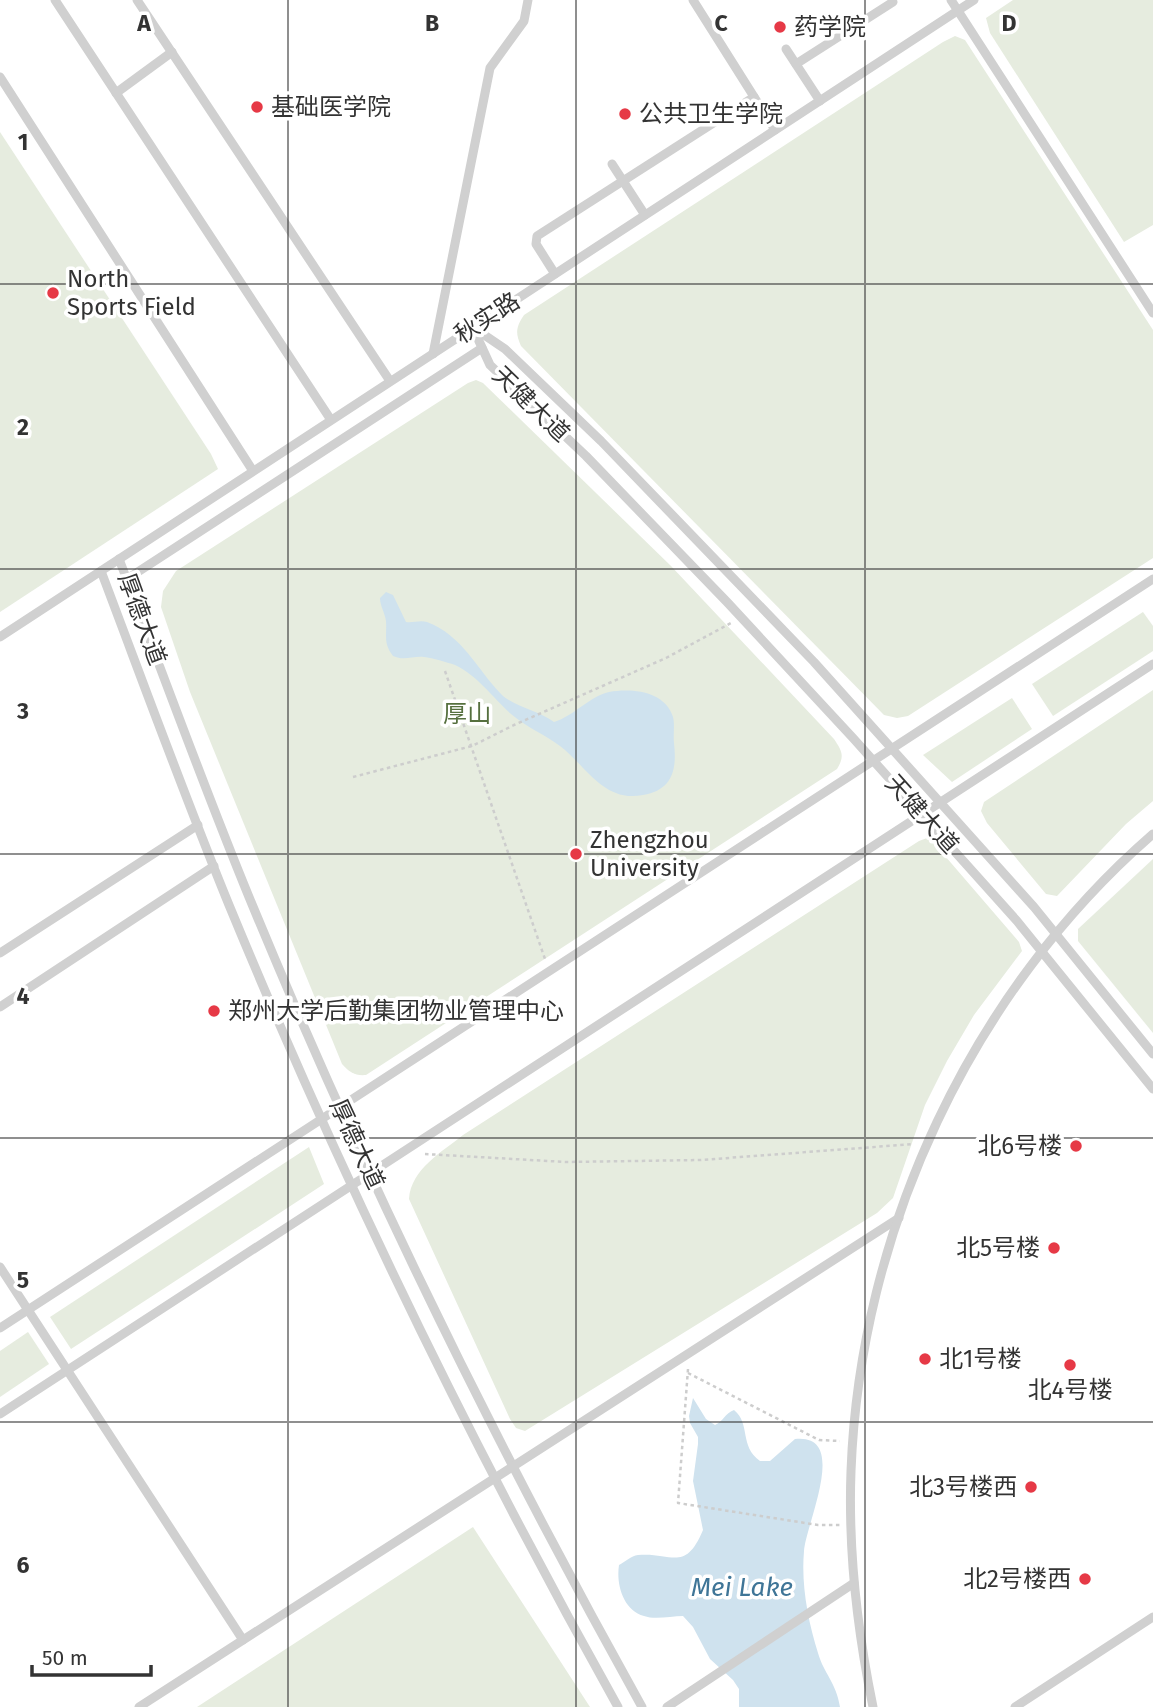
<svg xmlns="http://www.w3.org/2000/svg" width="1153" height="1707" font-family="'Fira Sans','Noto Sans SC',sans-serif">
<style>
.green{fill:#e6ecdf}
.water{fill:#cfe2ee}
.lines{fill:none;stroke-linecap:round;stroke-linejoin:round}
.path{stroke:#cdcdcd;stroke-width:2.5;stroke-dasharray:3.5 3.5;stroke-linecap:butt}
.service{stroke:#d0d0d0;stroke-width:9}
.grid{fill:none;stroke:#333;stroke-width:2;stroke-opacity:0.55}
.poi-dot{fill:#e63946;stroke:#fff;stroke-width:2.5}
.labels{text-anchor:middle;stroke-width:7;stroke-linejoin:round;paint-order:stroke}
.poi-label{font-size:24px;fill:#333;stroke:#fff;text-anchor:start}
.street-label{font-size:24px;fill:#333;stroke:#fff}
.park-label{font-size:24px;fill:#56703f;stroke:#fff}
.water-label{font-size:26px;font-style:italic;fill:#3f7597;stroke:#fff}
.grid-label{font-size:23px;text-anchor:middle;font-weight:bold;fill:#333;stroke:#fff;stroke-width:7;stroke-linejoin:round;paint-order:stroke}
</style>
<rect width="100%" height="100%" fill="#fff"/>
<!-- green -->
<g class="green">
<polygon points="1013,0 1153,0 1153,225 1124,242 990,33 986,18"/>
<path d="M 955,36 L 965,40 L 1153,330 L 1153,558 L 908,716 L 897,718 L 884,715 L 521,346 C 515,333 516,327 524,315 L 943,42 Z"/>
<polygon points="0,132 211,454 218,469 0,612"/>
<path d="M 476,380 L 483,383 L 671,566 L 834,739 C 842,751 845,756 837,769 L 366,1075 C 355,1076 349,1072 342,1064 L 190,692 L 161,607 L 163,591 L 176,571 L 468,383 Z"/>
<polygon points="1143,612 1153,626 1153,651 1053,716 1032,684"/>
<polygon points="1153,690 1153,801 1126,824 1057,896 1046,894 987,823 981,811 984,802"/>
<polygon points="1012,698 1032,729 952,782 923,755"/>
<path d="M 927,838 L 933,842 L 1019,942 L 1022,951 L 974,1015 L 947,1061 L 925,1105 L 893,1198 L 877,1213 L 525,1431 L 516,1428 L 510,1419 L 409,1199 C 411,1169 442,1152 463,1135 L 919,841 Z"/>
<polygon points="1153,859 1153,1033 1078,941 1078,929"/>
<polygon points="309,1147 324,1184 71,1349 50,1317"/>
<polygon points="28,1332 49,1364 0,1397 0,1351"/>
<polygon points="473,1527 590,1707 197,1707"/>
</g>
<!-- water -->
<g class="water">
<path d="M 386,592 L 393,595 L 406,622 C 413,623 420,620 427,622 C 463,636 476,668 501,694 C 514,707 538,710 554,722 C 574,716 590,696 609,692 C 632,688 665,691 673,717 C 675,725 673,735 674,743 C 677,769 673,790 643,795 C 604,803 586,766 560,746 C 544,734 526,727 511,714 C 493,698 477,675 455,665 C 446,662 433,658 424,657 C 412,656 404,661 393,656 C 383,643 387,636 386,621 C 385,613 380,606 380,598 Z"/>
<path d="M 693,1398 L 706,1419 L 715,1425 C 723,1422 725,1413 734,1410 C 751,1424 739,1446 760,1461 L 770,1461 L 795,1439 C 850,1433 806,1523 804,1551 C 801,1585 808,1621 818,1653 C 824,1674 836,1682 840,1707 L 739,1707 L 739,1689 L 733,1680 L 710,1659 L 693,1627 L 683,1616 C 671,1616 655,1620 644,1616 C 623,1610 616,1584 619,1565 C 625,1562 631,1556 638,1555 C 672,1552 685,1573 703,1530 L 693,1481 L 698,1444 L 698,1437 L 690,1423 L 689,1416 Z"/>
</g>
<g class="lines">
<!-- path -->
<g class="path">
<polyline points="445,671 545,959"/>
<polyline points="353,777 472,746 514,725 666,658 731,623"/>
<polyline points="425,1154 566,1162 701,1160 914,1144"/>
<polyline points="688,1369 678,1503 818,1525 840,1525"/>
<polyline points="688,1373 819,1440 840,1441"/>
</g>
<!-- service -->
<g class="service">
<polyline points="55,0 331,420"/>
<polyline points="137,0 390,381"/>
<polyline points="693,0 775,130"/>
<polyline points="951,0 1153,313"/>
<polyline points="786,49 820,101"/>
<polyline points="796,64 893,2"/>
<polyline points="0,77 253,471"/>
<polyline points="116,93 172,52"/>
<polyline points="612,164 645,215"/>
<polyline points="555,274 536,244 537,236 754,97"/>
<polyline points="473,328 490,365 586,456 727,602 853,738 1017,921 1153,1089"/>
<polyline points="474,328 505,349 601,441 814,662 1034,907 1153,1054"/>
<polyline points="433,354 490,68 524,21 528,0"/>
<path d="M 119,559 C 162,671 203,785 249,897 C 363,1174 496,1445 642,1707"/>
<path d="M 101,571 C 143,682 184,795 229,905 C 342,1179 473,1448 618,1707"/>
<polyline points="127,579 482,348"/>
<polyline points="0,637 974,0"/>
<polyline points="0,953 198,825"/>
<polyline points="0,1007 214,866"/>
<polyline points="0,1267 243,1640"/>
<polyline points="0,1328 1153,579"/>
<polyline points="0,1414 1153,664"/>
<polyline points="139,1707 899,1218"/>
<polyline points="667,1707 854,1583"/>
<path d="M 873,1707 C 857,1629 848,1551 851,1471 C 860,1231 971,992 1153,834"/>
<polyline points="1015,1707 1153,1617"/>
</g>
</g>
<!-- grid -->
<path class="grid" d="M 288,0 L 288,1707M 576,0 L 576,1707M 865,0 L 865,1707M 0,284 L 1153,284M 0,569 L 1153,569M 0,854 L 1153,854M 0,1138 L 1153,1138M 0,1422 L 1153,1422"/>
<!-- markers -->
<g class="poi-dot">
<circle cx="780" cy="27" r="7"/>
<circle cx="257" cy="107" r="7"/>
<circle cx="625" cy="114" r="7"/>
<circle cx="53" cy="293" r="7"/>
<circle cx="576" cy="854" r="7"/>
<circle cx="214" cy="1011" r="7"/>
<circle cx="1076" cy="1146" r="7"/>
<circle cx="1054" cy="1248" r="7"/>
<circle cx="925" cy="1359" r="7"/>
<circle cx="1070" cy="1365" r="7"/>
<circle cx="1031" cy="1487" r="7"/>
<circle cx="1085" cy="1579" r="7"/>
</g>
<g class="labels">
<!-- poi labels -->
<g class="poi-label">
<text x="794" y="35">药学院</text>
<text x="271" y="115">基础医学院</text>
<text x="639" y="122">公共卫生学院</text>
<text x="67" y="287">North<tspan x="67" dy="28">Sports Field</tspan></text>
<text x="590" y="848">Zhengzhou<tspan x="590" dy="28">University</tspan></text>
<text x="228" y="1019">郑州大学后勤集团物业管理中心</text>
<text x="1062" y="1154" text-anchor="end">北6号楼</text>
<text x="1040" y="1256" text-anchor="end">北5号楼</text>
<text x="939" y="1367">北1号楼</text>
<text x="1070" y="1398" text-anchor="middle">北4号楼</text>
<text x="1017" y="1495" text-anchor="end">北3号楼西</text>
<text x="1071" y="1587" text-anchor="end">北2号楼西</text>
</g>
<!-- street labels -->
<g class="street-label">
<text transform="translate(487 318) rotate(-33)" y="8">秋实路</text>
<text transform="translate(531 404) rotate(44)" y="8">天健大道</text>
<text transform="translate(142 619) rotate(70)" y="8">厚德大道</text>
<text transform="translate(922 814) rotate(48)" y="8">天健大道</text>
<text transform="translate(357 1144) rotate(65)" y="8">厚德大道</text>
</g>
<!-- park labels -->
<g class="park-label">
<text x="467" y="722">厚山</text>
</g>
<!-- water labels -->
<g class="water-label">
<text x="742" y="1596">Mei Lake</text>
</g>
</g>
<g class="grid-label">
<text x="144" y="31">A</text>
<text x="432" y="31">B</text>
<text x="721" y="31">C</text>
<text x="1009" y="31">D</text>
<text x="23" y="150">1</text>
<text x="23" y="435">2</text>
<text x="23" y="719">3</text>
<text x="23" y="1004">4</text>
<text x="23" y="1288">5</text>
<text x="23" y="1573">6</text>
</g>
<!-- scale -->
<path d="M32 1665v10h119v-10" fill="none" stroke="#333333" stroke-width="3.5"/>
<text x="42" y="1665" font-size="21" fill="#333333" stroke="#ffffff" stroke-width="5" paint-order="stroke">50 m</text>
</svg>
